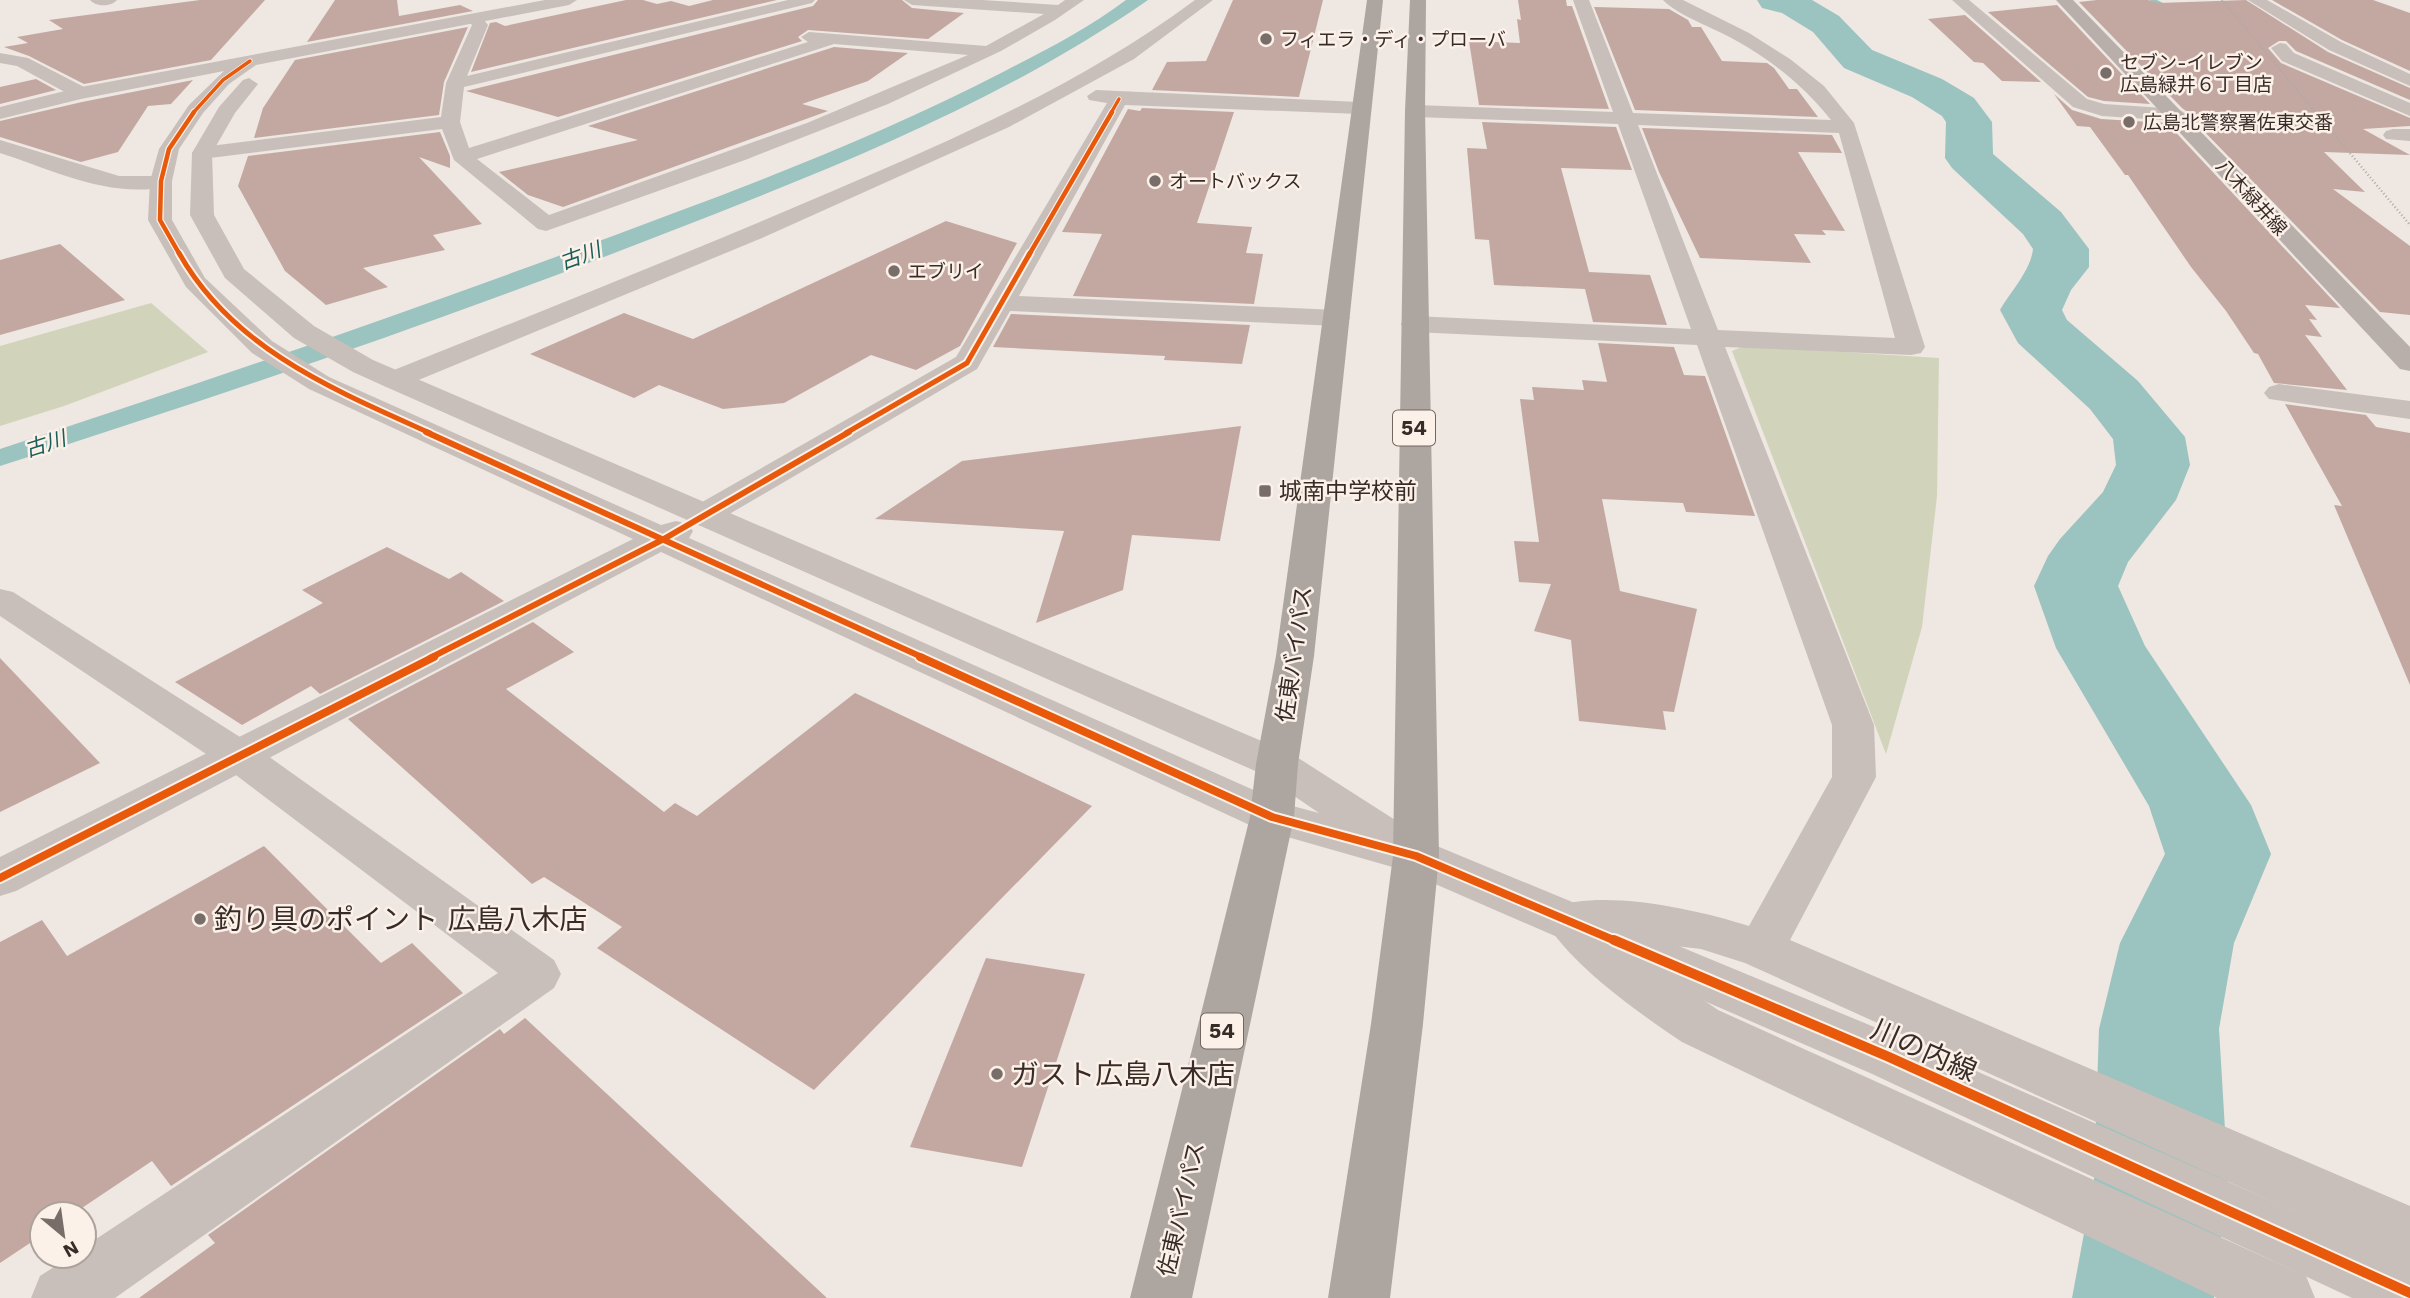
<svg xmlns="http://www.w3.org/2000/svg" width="2410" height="1298" font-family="'Work Sans','Noto Sans JP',sans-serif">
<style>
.green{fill:#d1d4ba}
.water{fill:#9bc3bf}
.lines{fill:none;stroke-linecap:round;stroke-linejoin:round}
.stream{fill:#9bc3bf;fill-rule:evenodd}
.river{fill:#9bc3bf;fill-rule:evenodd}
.building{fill:#c3a8a2}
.minor{fill:#c8bfba;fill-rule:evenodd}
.tertiary{fill:#c8bfba;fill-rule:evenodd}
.secondary{fill:#b8afab;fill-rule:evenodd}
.trunk{fill:#ada5a0;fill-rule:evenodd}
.rail{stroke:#afa8a5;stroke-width:2.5;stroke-dasharray:1 2.5;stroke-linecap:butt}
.cycleway-far5-casing{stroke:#fbf1e9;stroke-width:5}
.cycleway-far4-casing{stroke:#fbf1e9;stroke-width:7}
.cycleway-far3-casing{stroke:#fbf1e9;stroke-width:9}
.cycleway-far2-casing{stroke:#fbf1e9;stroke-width:10}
.cycleway-far1-casing{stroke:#fbf1e9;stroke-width:12}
.cycleway-casing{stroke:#fbf1e9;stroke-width:14}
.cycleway-far5{stroke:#e8590c;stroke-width:3.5}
.cycleway-far4{stroke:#e8590c;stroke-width:4.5}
.cycleway-far3{stroke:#e8590c;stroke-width:5}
.cycleway-far2{stroke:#e8590c;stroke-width:6}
.cycleway-far1{stroke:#e8590c;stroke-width:8}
.cycleway{stroke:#e8590c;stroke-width:10}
.poi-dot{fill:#786d69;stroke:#fbf1e9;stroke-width:2.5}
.labels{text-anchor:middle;stroke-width:5;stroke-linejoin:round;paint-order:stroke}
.far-poi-label{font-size:19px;fill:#392c28;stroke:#fbf1e9;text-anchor:start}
.far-street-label{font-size:19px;fill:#392c28;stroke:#fbf1e9}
.far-water-label{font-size:21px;font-style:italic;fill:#1a5e5c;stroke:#fbf1e9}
.shield{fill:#fbf1e9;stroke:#736762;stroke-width:2}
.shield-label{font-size:21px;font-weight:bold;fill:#392c28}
.poi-label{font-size:23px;fill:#392c28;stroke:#fbf1e9;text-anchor:start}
.street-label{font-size:23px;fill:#392c28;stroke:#fbf1e9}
.near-poi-label{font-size:28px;fill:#392c28;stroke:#fbf1e9;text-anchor:start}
.near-street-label{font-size:28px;fill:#392c28;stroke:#fbf1e9}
</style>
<rect width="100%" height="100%" fill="#eee7e2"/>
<!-- green -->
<g class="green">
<polygon points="151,303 208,352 64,406 0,426 0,346"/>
<polygon points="1744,346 1939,358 1937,496 1922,627 1886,754 1732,351"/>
</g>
<!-- water -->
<path class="water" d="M 1126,0 L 1148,0 C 1001,102 831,169 666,233 C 446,319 224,395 0,466 L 0,449 C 227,375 451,297 674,213 C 787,171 899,126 1005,71 C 1046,50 1089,28 1126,0 Z"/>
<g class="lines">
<!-- stream -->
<polygon class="stream" points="2149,0 2157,0 2181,12 2176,13"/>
<!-- river -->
<path class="river" d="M 1757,0 L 1812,0 L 1839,16 L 1872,50 L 1942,79 L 1974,98 L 1992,122 L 1993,154 L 2061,212 L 2089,249 L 2089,267 L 2071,290 L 2062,310 L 2067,320 L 2138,381 L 2185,437 L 2190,465 L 2176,500 L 2128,562 L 2118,586 L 2145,646 L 2251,805 L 2271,854 L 2234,943 L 2219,1029 L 2228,1180 L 2214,1298 L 2072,1298 L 2094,1180 L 2099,1029 L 2120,943 L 2165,854 L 2149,806 L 2056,648 L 2034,586 L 2048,556 L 2060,539 L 2103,492 L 2116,465 L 2113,439 L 2090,409 L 2018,343 L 2000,310 C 2011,291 2031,270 2033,249 L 2023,234 L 1952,168 L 1945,158 L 1946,122 L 1942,116 L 1912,97 L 1844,68 L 1813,32 L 1782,13 L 1762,8 Z"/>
</g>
<!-- building -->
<g class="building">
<polygon points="200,0 265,0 211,60 84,84 29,56 4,47 28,43 17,37 63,29 49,20"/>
<polygon points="335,0 397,0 399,16 460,5 473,11 307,42"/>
<polygon points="626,0 643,0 657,4 671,1 689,6 713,0 777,0 471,72 490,23 496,22 505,26"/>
<polygon points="818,0 902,0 912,8 964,13 928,39 808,30 798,37 802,41 558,117 466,91 813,6"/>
<polygon points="1233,0 1323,0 1299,97 1152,90 1167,62 1206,61"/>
<polygon points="1518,0 1566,0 1567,6 1572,6 1609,109 1479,105 1469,41 1520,43 1517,19 1521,20"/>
<polygon points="2097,0 2148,0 2159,3 2246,0 2328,52 2410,88 2410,100 2296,51 2286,41 2279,41 2268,48 2281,63 2410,118 2410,126 2363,129 2410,155 2324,152 2365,192 2333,189 2410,246 2410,315 2380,312 2190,117 2189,113 2182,108 2079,2"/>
<polygon points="2272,0 2373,0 2410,13 2410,71 2342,40"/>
<polygon points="2057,5 2150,104 2104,101 2088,97 1988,12"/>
<polygon points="1594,7 1669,9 1688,20 1692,27 1701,27 1722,61 1767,63 1774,68 1789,89 1797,89 1818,117 1635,110"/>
<polygon points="1965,15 2041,82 2002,81 1983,63 1974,62 1928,19"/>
<polygon points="468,27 444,82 439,115 254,138 263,108 295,60"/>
<polygon points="834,47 908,53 868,81 802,104 828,111 563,207 528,195 499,172 638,140 588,126"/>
<polygon points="36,79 56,90 0,104 0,87"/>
<polygon points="193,80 171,104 148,106 118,152 81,162 0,137 0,121 82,102"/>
<polygon points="2054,94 2072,110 2101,119 2167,123 2340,308 2305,305 2317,320 2309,319 2322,337 2305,335 2347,390 2274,383 2258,354 2254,353 2226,311 2191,267 2128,175 2125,175 2090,127 2077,126"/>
<polygon points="1142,108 1234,112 1197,223 1252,227 1246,253 1263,254 1254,304 1073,296 1102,234 1062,232 1128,109 1140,111"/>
<polygon points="1482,122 1616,127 1632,170 1561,168 1589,272 1650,275 1667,325 1593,322 1585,289 1494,285 1489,240 1475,239 1467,148 1487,149"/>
<polygon points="1642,128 1832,135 1842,153 1798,152 1845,231 1822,230 1826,235 1794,234 1811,263 1700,258 1659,172"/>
<polygon points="440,132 450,156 450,168 419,157 482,224 433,235 445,250 363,268 388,287 326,305 285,271 238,186 248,156"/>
<polygon points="946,221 1017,243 960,346 916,370 871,355 784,403 723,409 659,385 634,398 530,354 624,313 693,339"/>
<polygon points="60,244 125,300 0,335 0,260"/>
<polygon points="1011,314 1250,325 1242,364 1164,360 1165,356 993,347"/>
<polygon points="1598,343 1674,347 1684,375 1705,376 1755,516 1686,512 1683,503 1602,499 1620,591 1697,609 1674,712 1663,711 1666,730 1579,721 1571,640 1534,631 1551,584 1519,582 1514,541 1539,542 1520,399 1534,400 1532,387 1584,390 1582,380 1607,382"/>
<polygon points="2285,404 2366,415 2376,427 2410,433 2410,685 2334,505 2342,506"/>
<polygon points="1241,426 1220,541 1132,535 1123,590 1036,623 1064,531 875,519 962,461"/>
<polygon points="387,547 449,579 461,572 504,601 320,694 311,686 242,725 175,682 323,603 302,590"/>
<polygon points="533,622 574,652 506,689 664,812 675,803 697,816 855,693 1092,806 814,1090 597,948 622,927 544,877 532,884 348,719"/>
<polygon points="0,658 100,763 0,812"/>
<polygon points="264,846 381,963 412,943 463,993 171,1186 152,1161 73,1214 42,1214 42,1235 0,1263 0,942 42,920 67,956"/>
<polygon points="986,958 1085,974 1022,1167 910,1147"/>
<polygon points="525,1018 827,1298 139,1298 215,1243 208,1235 500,1029 504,1034"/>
</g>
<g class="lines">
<!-- minor -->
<g class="minor">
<path d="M 90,0 L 117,0 C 111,7 96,7 90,0 Z"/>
<path d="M 788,0 L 815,0 L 812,3 L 464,87 L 460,122 L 469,148 L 808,42 L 801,37 L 809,32 L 986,46 L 1044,14 L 912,5 L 904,0 L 982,0 L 1058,5 L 1065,0 L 1084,0 L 1055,20 L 1001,51 L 888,104 L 745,160 L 546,231 L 538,229 L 454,160 L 442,129 L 202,159 L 195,157 L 192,153 L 195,149 L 202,147 L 441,117 L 446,83 L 472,25 L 466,18 L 468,15 L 480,15 L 488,25 L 467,76 ZM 834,44 L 968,55 L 807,123 L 549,215 L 477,159 Z"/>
<path d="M 1195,0 L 1213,0 L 1134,59 L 1009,127 L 762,238 L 404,386 L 394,389 L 384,386 L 380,380 L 384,374 C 535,314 686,254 835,190 C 961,136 1085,82 1195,0 Z"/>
<path d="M 1573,0 L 1589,0 L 1633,113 L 1831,120 C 1805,87 1773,61 1735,40 C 1715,28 1678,16 1663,0 L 1683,0 L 1749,33 L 1790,59 L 1824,86 L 1854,123 L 1925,347 L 1921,353 L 1911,355 L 1725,347 L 1874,725 L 1876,777 L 1790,940 L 2410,1206 L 2410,1264 L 1745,963 L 1701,949 L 1623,940 L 1667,975 L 1718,1010 L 2306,1276 L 2315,1298 L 2217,1298 L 1682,1042 C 1640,1014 1568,963 1545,920 L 1552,907 C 1605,889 1696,909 1749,926 L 1832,777 L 1832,725 L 1697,345 L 1414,332 L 1404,330 L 1401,324 L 1404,318 L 1414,316 L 1691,329 L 1618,124 L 1415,117 L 1405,111 L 1415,105 L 1613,112 ZM 1638,125 L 1839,133 L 1895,338 L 1718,330 Z"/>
<polygon points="1952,0 1969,0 2087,99 2104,104 2178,109 2188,115 2178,121 2102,116 2073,107"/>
<polygon points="2280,43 2286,44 2294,53 2410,103 2410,116 2282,61 2271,48"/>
<polygon points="0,53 28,58 88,89 90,93 81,99 74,97 17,66 0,63"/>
<polygon points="1096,90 1360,102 1370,108 1360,114 1125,105 1019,296 1337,310 1346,312 1350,318 1346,324 1337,326 1010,311 977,369 714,523 702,526 690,523 685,516 690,509 956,357 1107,103 1089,100 1087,96"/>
<polygon points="2393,129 2410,129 2410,141 2386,139 2383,135 2386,131"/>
<path d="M 0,140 L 119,176 L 169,176 L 172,181 L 169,186 C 112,200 53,170 0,153 Z"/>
<polygon points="2279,384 2410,401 2410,419 2269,399 2264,393 2269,387"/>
<polygon points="0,589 13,592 254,746 554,960 561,974 554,988 115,1298 31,1298 40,1276 71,1256 84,1256 84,1247 498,973 224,766 0,616"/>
</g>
<!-- tertiary -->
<g class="tertiary">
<polygon points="545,0 577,0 569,5 256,65 229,84 203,113 179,149 172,181 172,220 205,278 272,341 329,377 661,525 676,521 688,524 693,531 689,538 1285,804 1319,813 1262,774 384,386 353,372 294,338 225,278 190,215 192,153 219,107 243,80 249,78 258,84 235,113 212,153 214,215 244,269 314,326 373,360 1292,754 1403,825 1410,837 1432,844 1908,1041 2410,1262 2410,1298 2352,1298 1870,1073 1403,870 1256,828 661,552 16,891 0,896 0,857 633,539 309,389 252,353 186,287 148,220 150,181 159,149 189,105 224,71 81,99 0,119 0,107 81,87"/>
<polygon points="2248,0 2267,0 2341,42 2410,74 2410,86 2329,50"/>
</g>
<!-- secondary -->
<polygon class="secondary" points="2056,0 2073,0 2410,347 2410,371 2400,369"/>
<!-- trunk -->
<g class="trunk">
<polygon points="1367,0 1383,0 1314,656 1298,764 1294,817 1192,1298 1130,1298 1250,817 1256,764 1276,656"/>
<polygon points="1410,0 1426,0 1425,111 1439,856 1423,1024 1390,1298 1328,1298 1371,1024 1393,856 1405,111"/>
</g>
<!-- rail -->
<polyline class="rail" points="2222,0 2410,225"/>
<defs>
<g id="cycleway-far5">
<polyline points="193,113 223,80 250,61"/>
<polyline points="1111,113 1119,99"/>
</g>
<g id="cycleway-far4">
<polyline points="180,255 160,220 161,181 169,149 194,112"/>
<polyline points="1029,255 1112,112"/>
</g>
<g id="cycleway-far3">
<path d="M 179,253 C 233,349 334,390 430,433"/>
<polyline points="846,433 967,363 1030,253"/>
</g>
<g id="cycleway-far2">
<polyline points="426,432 924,658"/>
<polyline points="430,658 662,540 849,432"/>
</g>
<g id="cycleway-far1">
<polyline points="920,657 1272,817 1416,856 1618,942"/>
<polyline points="0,878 434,657"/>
</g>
<polyline id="cycleway" points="1614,940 1889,1057 2410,1293"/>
</defs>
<!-- cycleway-far5 casing -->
<use href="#cycleway-far5" class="cycleway-far5-casing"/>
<!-- cycleway-far4 casing -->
<use href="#cycleway-far4" class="cycleway-far4-casing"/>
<!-- cycleway-far3 casing -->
<use href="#cycleway-far3" class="cycleway-far3-casing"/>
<!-- cycleway-far2 casing -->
<use href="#cycleway-far2" class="cycleway-far2-casing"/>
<!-- cycleway-far1 casing -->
<use href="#cycleway-far1" class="cycleway-far1-casing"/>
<!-- cycleway casing -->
<use href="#cycleway" class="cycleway-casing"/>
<!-- cycleway-far5 -->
<use href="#cycleway-far5" class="cycleway-far5"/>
<!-- cycleway-far4 -->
<use href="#cycleway-far4" class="cycleway-far4"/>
<!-- cycleway-far3 -->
<use href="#cycleway-far3" class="cycleway-far3"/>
<!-- cycleway-far2 -->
<use href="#cycleway-far2" class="cycleway-far2"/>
<!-- cycleway-far1 -->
<use href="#cycleway-far1" class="cycleway-far1"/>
<!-- cycleway -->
<use href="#cycleway" class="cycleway"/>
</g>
<!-- markers -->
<g class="poi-dot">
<circle cx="1266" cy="39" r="7"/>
<circle cx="2106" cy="73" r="7"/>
<circle cx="2129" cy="122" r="7"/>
<circle cx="1155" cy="181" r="7"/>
<circle cx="894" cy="271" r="7"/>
<rect x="1258" y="484" width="14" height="14" rx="3.5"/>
<circle cx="200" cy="919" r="7"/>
<circle cx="997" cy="1074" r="7"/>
</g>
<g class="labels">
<!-- far-poi labels -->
<g class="far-poi-label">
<text x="1280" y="46">フィエラ・ディ・プローバ</text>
<text x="2120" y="69">セブン‐イレブン<tspan x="2120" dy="22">広島緑井６丁目店</tspan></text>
<text x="2143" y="129">広島北警察署佐東交番</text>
<text x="1169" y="188">オートバックス</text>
<text x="908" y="278">エブリイ</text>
</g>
<!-- far-street labels -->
<g class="far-street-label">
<text transform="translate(2252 197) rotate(48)" y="7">八木緑井線</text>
</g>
<!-- far-water labels -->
<g class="far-water-label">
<text transform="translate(580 256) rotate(-20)" y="7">古川</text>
<text transform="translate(45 444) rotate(-18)" y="7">古川</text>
</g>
<!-- shield labels -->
<g class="shield">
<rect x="1393" y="410.5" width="42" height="35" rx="5"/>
<rect x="1201" y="1013.5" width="42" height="35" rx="5"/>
</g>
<g class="shield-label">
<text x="1414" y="435">54</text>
<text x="1222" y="1038">54</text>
</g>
<!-- poi labels -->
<g class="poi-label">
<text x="1279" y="499">城南中学校前</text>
</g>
<!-- street labels -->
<g class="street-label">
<text transform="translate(1294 654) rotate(-82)" y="8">佐東バイパス</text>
<text transform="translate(1181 1209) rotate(-77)" y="8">佐東バイパス</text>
</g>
<!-- near-poi labels -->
<g class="near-poi-label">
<text x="214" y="929">釣り具のポイント 広島八木店</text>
<text x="1011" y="1084">ガスト広島八木店</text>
</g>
<!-- near-street labels -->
<g class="near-street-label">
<text transform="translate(1924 1050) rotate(24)" y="10">川の内線</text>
</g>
</g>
<!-- north arrow -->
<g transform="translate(63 1235) rotate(151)"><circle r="33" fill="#fbf1e9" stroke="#ada29c" stroke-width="2"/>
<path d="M0-5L12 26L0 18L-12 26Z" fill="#786d69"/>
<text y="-10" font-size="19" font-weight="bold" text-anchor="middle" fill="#392c28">N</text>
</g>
</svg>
